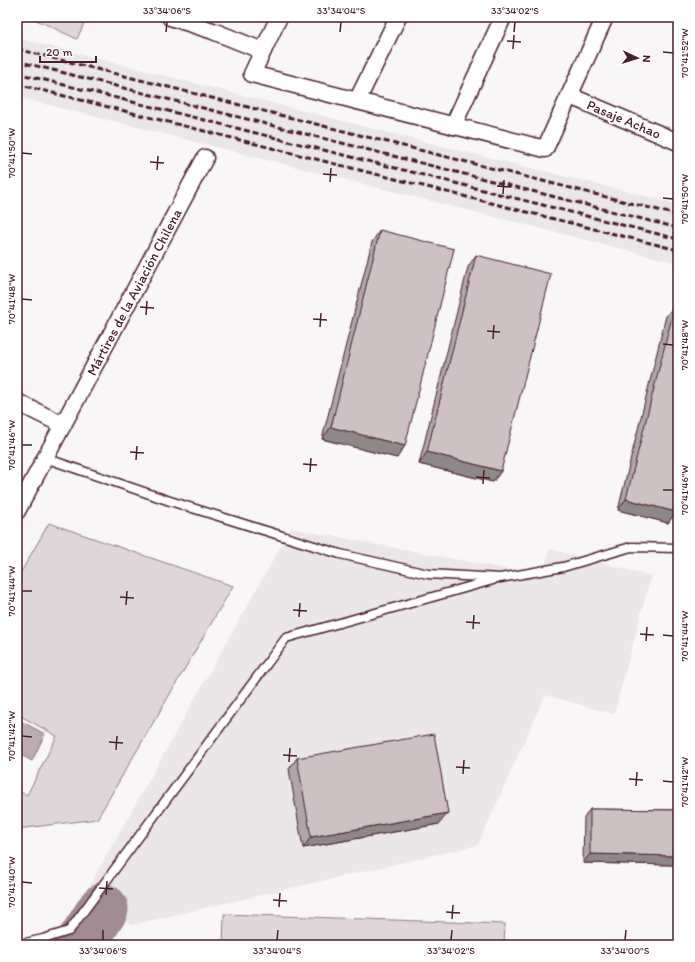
<svg xmlns="http://www.w3.org/2000/svg" width="695" height="962" font-family="Itim,sans-serif">
<style>
.built{fill:#ebe6e8}
.green{fill:#ded6d9;stroke:#947a82}
.water{fill:#bdadb0;stroke:#8f747b}
.lines{fill:none;stroke-linecap:round;stroke-linejoin:round}
.taxiway{stroke:#a18a91;stroke-width:51}
.service-casing{stroke:#4a1f2b;stroke-width:11}
.minor-casing{stroke:#4a1f2b;stroke-width:19}
.service{stroke:#fff;stroke-width:8}
.minor{stroke:#fff;stroke-width:16}
.rail{stroke:#4a1f2b;stroke-width:3;stroke-dasharray:6 3;stroke-linecap:butt}
.wall{fill:#b0a6a9;stroke:#4a1f2b}
.shaded-wall{fill:#908789;stroke:#4a1f2b}
.building{fill:#cdc1c4;stroke:#4a1f2b}
.ticks{fill:none;stroke:#4a1f2b;stroke-width:1.5}
.labels{text-anchor:middle;stroke-width:4;stroke-linejoin:round;paint-order:stroke}
.street-label{font-size:14px;fill:#4a1f2b;stroke:#fff}
.neatline{fill:none;stroke:#4a1f2b;stroke-width:1.5}
.ticks-label{font-size:10px;text-anchor:middle;fill:#4a1f2b}
</style>
<rect width="100%" height="100%" fill="#f8f6f7"/>
<filter id="ink" filterUnits="userSpaceOnUse"><feTurbulence type="fractalNoise" baseFrequency=".025" numOctaves="2"/><feDisplacementMap in="SourceGraphic" scale="8" xChannelSelector="R" yChannelSelector="G"/><feConvolveMatrix kernelMatrix="1 2 1 2 8 2 1 2 1" color-interpolation-filters="sRGB"/></filter>
<g filter="url(#ink)">
<!-- built -->
<g class="built">
<polygon points="17,38 437,145 678,204 678,263 17,97"/>
<polygon points="291,528 542,576 550,549 651,576 614,714 545,695 478,845 131,925 82,899"/>
</g>
<!-- green -->
<g class="green">
<polygon points="30,17 87,17 77,39"/>
<polygon points="49,523 233,586 97,819 17,829 17,791 27,795 57,736 17,714 17,579"/>
<polygon points="224,914 505,924 504,945 223,945"/>
</g>
<!-- water -->
<polygon class="water" points="17,719 45,734 32,761 17,753"/>
<g class="lines">
<!-- taxiway -->
<polyline class="taxiway" points="80,945 103,909"/>
<defs>
<g id="service">
<polyline points="45,458 170,501 340,554 428,574 500,578 563,567 631,547 678,548"/>
<polyline points="17,945 43,939 69,931 286,638 493,580"/>
</g>
<g id="minor">
<polyline points="170,17 213,31 263,51"/>
<polyline points="279,17 252,74 545,149 605,17"/>
<polyline points="570,96 678,142"/>
<polyline points="357,101 398,17"/>
<polyline points="453,126 503,17"/>
<polyline points="17,402 63,425"/>
<polyline points="17,511 205,158"/>
</g>
</defs>
<!-- service casing -->
<use href="#service" class="service-casing"/>
<!-- minor casing -->
<use href="#minor" class="minor-casing"/>
<!-- service -->
<use href="#service" class="service"/>
<!-- minor -->
<use href="#minor" class="minor"/>
<!-- rail -->
<g class="rail">
<polyline points="17,49 678,215"/>
<polyline points="17,61 678,228"/>
<polyline points="17,73 678,239"/>
<polyline points="17,84 678,250"/>
</g>
</g>
<!-- wall -->
<g class="wall">
<polygon points="380,230 397,458 322,439 372,242"/>
<polygon points="476,255 501,471 493,482 419,464 468,267"/>
<polygon points="675,305 676,512 668,523 618,510 666,316"/>
<polygon points="297,758 439,824 303,848 289,769"/>
<polygon points="590,809 678,810 678,858 673,865 583,863 584,818"/>
</g>
<!-- shaded-wall -->
<g class="shaded-wall">
<polygon points="331,427 405,446 397,458 322,439"/>
<polygon points="427,452 501,471 493,482 419,464"/>
<polygon points="626,499 676,512 668,523 618,510"/>
<polygon points="448,813 439,824 303,848 311,837"/>
<polygon points="590,854 678,856 678,858 673,865 583,863"/>
</g>
<!-- building -->
<g class="building">
<polygon points="380,230 454,249 405,446 331,427"/>
<polygon points="476,255 551,274 501,471 427,452"/>
<polygon points="675,305 678,306 678,505 676,512 626,499"/>
<polygon points="434,734 448,813 311,837 297,758"/>
<polygon points="590,809 678,810 678,856 590,854"/>
</g>
</g>
<!-- ticks -->
<path class="ticks" d="M 166,32 L 167,22M 340,32 L 341,22M 514,32 L 515,22M 507,41 L 521,42M 513,49 L 514,35M 663,52 L 673,53M 22,153 L 32,154M 150,162 L 164,163M 157,170 L 158,156M 323,174 L 337,175M 330,182 L 331,168M 497,186 L 511,187M 503,194 L 504,180M 663,198 L 673,199M 22,299 L 32,300M 140,307 L 154,308M 146,315 L 147,301M 313,319 L 327,320M 320,327 L 321,313M 487,331 L 500,332M 493,339 L 494,325M 663,344 L 673,345M 22,445 L 32,445M 130,452 L 144,453M 136,460 L 137,446M 303,464 L 317,465M 310,472 L 311,458M 476,477 L 490,478M 483,484 L 484,470M 663,490 L 673,490M 22,591 L 32,591M 120,597 L 134,598M 126,605 L 127,591M 293,610 L 307,611M 299,617 L 300,603M 466,622 L 480,623M 473,629 L 474,615M 640,634 L 654,635M 663,635 L 673,636M 646,641 L 647,627M 22,736 L 32,737M 109,742 L 123,743M 116,750 L 117,736M 283,755 L 297,756M 289,762 L 290,748M 456,767 L 470,768M 463,774 L 464,760M 629,779 L 643,780M 663,781 L 673,782M 636,786 L 637,772M 22,882 L 32,883M 99,888 L 113,889M 106,895 L 107,881M 273,900 L 287,901M 279,907 L 280,893M 446,912 L 460,913M 452,919 L 453,905M 103,940 L 103,930M 277,940 L 278,930M 451,940 L 452,930M 625,940 L 626,930"/>
<g class="labels">
<!-- street labels -->
<g class="street-label">
<text transform="translate(624 119) rotate(23)" y="5">Pasaje Achao</text>
<text transform="translate(134 292) rotate(-62)" y="5">Mártires de la Aviación Chilena</text>
</g>
</g>
<!-- margin -->
<rect width="695" height="962" fill="none" stroke="#fff" stroke-width="44"/>
<!-- north arrow -->
<g transform="translate(637 58) rotate(94)" stroke="#ffffff" stroke-width="3" paint-order="stroke">
<path d="M0-3L7 15L0 10L-7 15Z" fill="#4a1f2b"/>
<text y="-6" font-size="11" font-weight="bold" text-anchor="middle" fill="#4a1f2b">N</text>
</g>
<!-- scale -->
<path d="M40 56v6h56v-6" fill="none" stroke="#4a1f2b" stroke-width="2"/>
<text x="46" y="56" font-size="12" fill="#4a1f2b" stroke="#ffffff" stroke-width="3" paint-order="stroke">20 m</text>
<rect x="22" y="22" width="651" height="918" class="neatline"/>
<g class="ticks-label">
<text x="167" y="14">33°34'06"S</text>
<text x="341" y="14">33°34'04"S</text>
<text x="515" y="14">33°34'02"S</text>
<text transform="translate(684 53) rotate(-90)" y="4">70°41'52"W</text>
<text transform="translate(11 153) rotate(-90)" y="4">70°41'50"W</text>
<text transform="translate(684 199) rotate(-90)" y="4">70°41'50"W</text>
<text transform="translate(11 299) rotate(-90)" y="4">70°41'48"W</text>
<text transform="translate(684 345) rotate(-90)" y="4">70°41'48"W</text>
<text transform="translate(11 445) rotate(-90)" y="4">70°41'46"W</text>
<text transform="translate(684 490) rotate(-90)" y="4">70°41'46"W</text>
<text transform="translate(11 591) rotate(-90)" y="4">70°41'44"W</text>
<text transform="translate(684 636) rotate(-90)" y="4">70°41'44"W</text>
<text transform="translate(11 736) rotate(-90)" y="4">70°41'42"W</text>
<text transform="translate(684 782) rotate(-90)" y="4">70°41'42"W</text>
<text transform="translate(11 882) rotate(-90)" y="4">70°41'40"W</text>
<text x="103" y="954">33°34'06"S</text>
<text x="277" y="954">33°34'04"S</text>
<text x="451" y="954">33°34'02"S</text>
<text x="625" y="954">33°34'00"S</text>
</g>
</svg>
